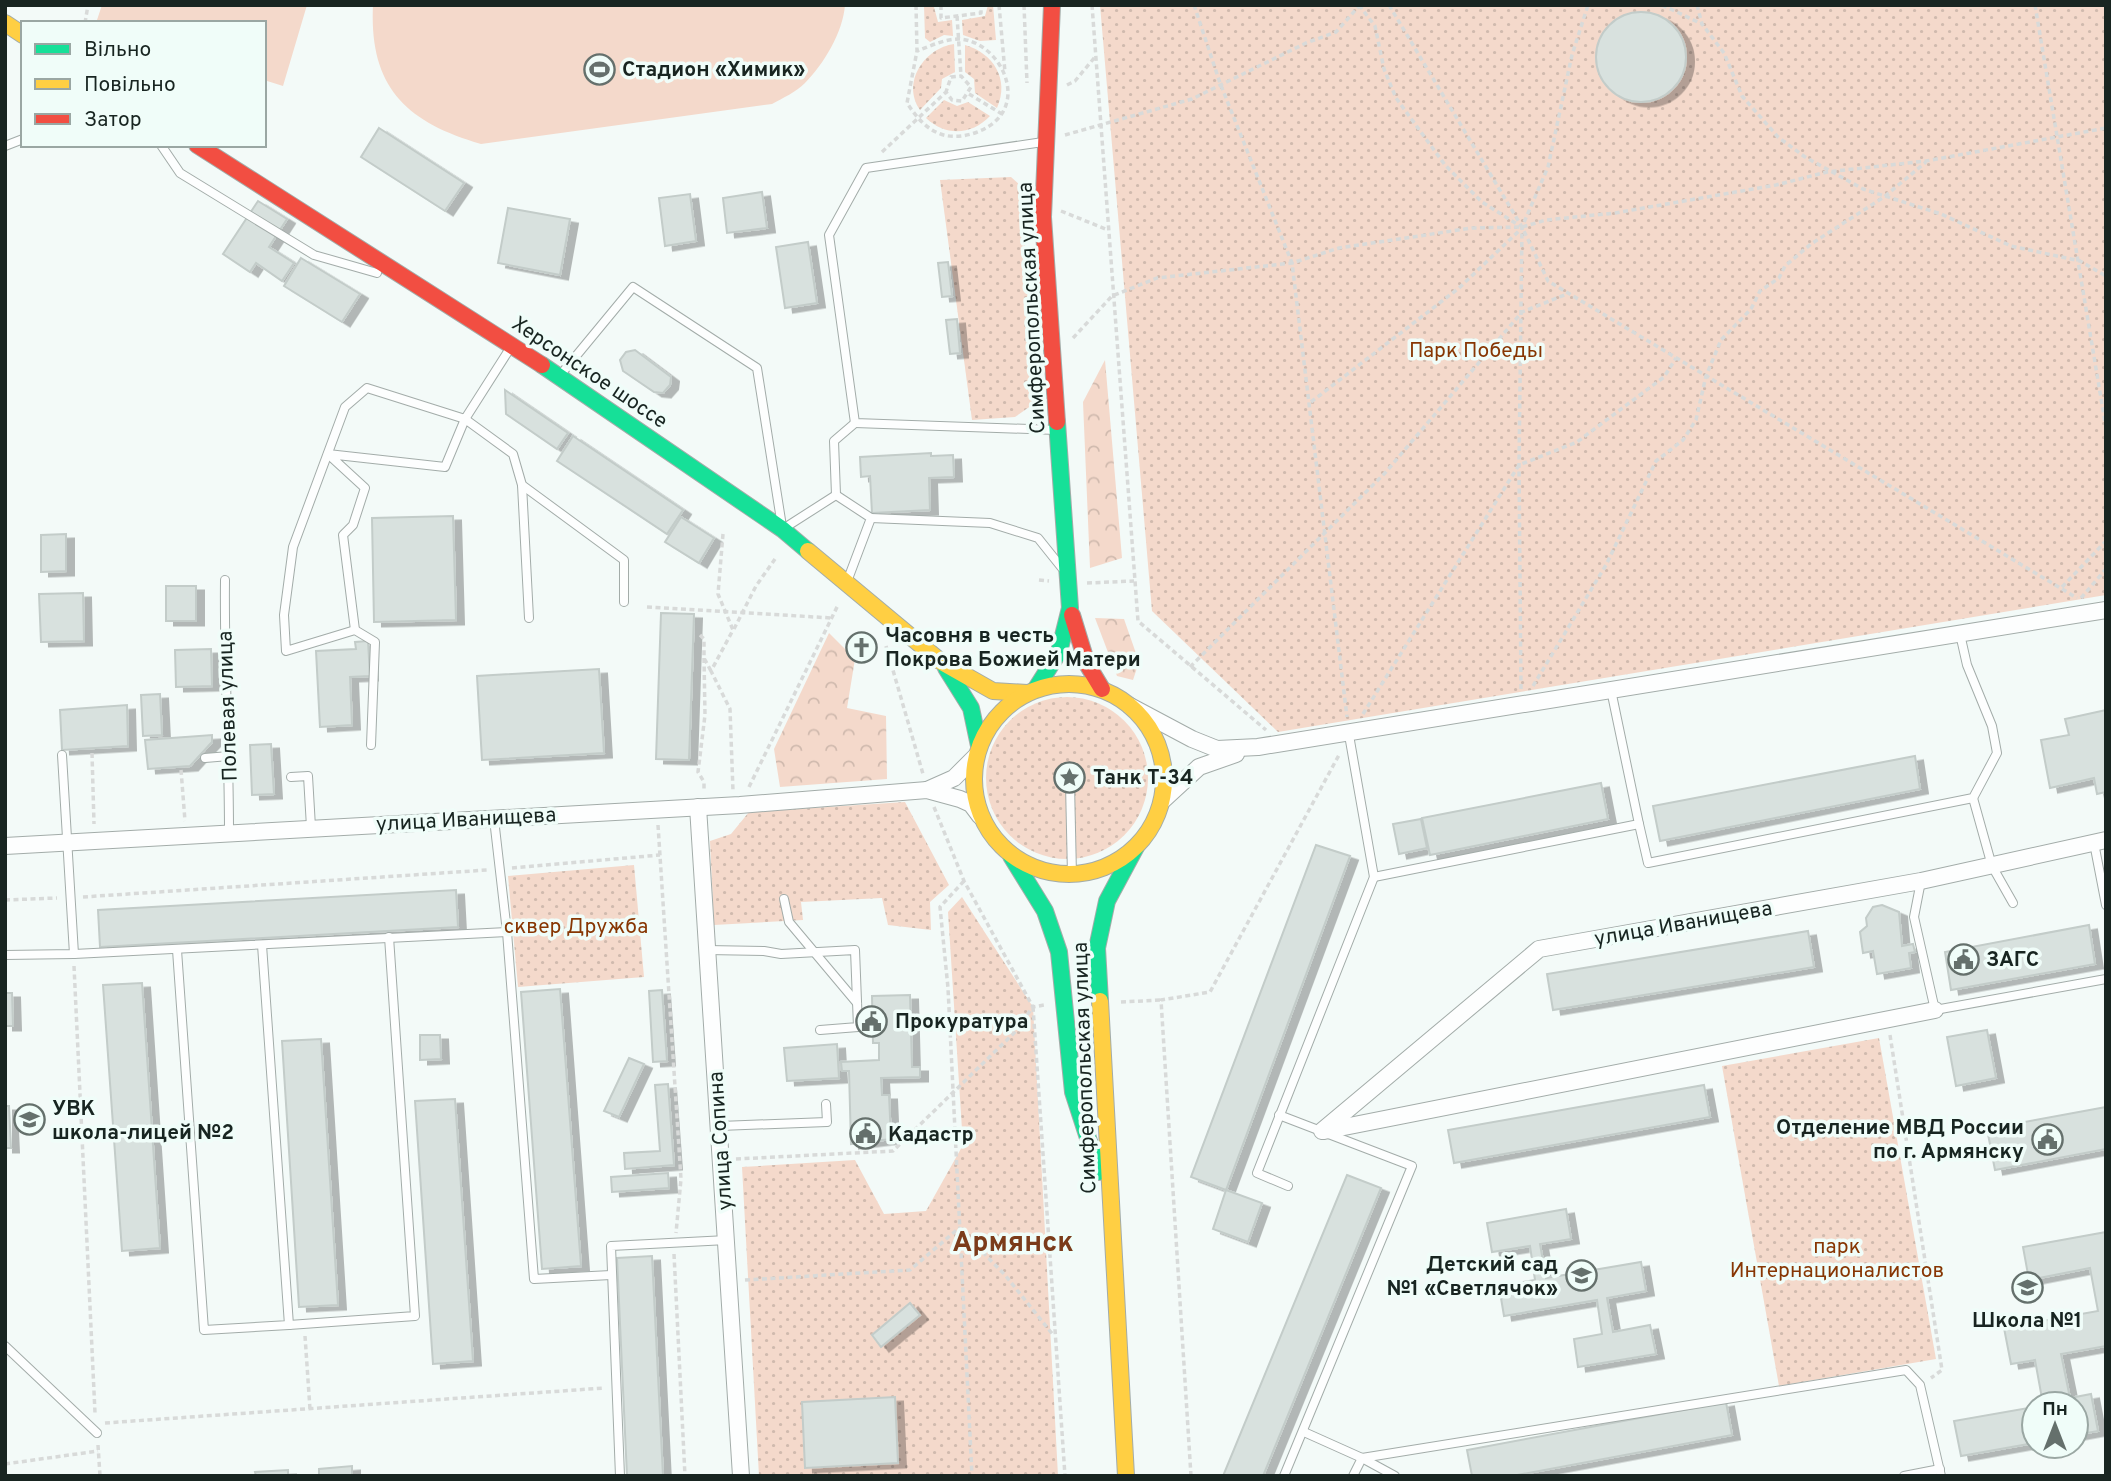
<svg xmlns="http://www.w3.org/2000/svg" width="2111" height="1481" font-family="Overpass,sans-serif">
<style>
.green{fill:url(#green-dots)}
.forest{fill:url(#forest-crowns)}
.pitch{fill:#f4d9cb}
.building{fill:#d8e1de;stroke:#c3ccc9;stroke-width:2;filter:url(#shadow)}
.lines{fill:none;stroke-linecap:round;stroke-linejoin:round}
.lane-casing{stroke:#a3aca9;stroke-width:10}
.street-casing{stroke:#a3aca9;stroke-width:18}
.fast-casing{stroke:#a3aca9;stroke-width:18}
.slow-casing{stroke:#a3aca9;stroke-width:18}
.jam-casing{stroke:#a3aca9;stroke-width:18}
.path{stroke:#d8dad9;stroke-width:3.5;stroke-dasharray:5 3.5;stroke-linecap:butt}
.lane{stroke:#fdfefe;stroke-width:8}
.street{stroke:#fdfefe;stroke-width:16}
.fast{stroke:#16e098;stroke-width:16}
.slow{stroke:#ffcf43;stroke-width:16}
.jam{stroke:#f24e42;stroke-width:16}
.labels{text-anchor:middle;stroke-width:7;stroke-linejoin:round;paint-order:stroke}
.poi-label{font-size:21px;font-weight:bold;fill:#182521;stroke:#f0fdf9;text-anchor:start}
.street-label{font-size:21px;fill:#182521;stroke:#f0fdf9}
.park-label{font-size:21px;fill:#873603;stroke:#f0fdf9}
.district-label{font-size:28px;font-weight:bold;fill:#7b3b1a;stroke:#f0fdf9}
</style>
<defs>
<pattern id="green-dots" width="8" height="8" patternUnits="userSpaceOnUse" patternTransform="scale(1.75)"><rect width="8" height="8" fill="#f4d9cb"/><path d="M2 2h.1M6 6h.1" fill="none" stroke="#d0baae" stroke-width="1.8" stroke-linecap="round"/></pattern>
<pattern id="forest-crowns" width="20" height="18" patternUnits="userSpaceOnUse" patternTransform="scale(1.75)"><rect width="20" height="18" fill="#f4d9cb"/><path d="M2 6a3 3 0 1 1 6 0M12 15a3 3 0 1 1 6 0" fill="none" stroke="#d0baae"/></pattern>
<filter id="shadow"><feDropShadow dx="8" dy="4.5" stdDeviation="0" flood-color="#0004"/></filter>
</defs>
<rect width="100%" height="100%" fill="#f3faf8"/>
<!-- green -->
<g class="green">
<polygon points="924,5 937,5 934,7 938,22 952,20 953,36 944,35 930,42 925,38"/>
<polygon points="988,5 993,5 996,40 980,41 963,35 962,20 985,16"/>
<polygon points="1100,5 2106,5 2106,595 1278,732 1152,611"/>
<path d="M 954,44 L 955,72 L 942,79 L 941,88 L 920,110 C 901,82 925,48 954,44 Z"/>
<path d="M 965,45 C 993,53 1010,79 997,108 L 975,93 L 974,79 L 965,72 Z"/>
<path d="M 944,100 L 957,106 L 968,102 L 990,116 C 972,135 946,137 926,118 Z"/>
<polygon points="1011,177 1021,186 1035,403 1015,417 972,420 940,180"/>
<circle cx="1067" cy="778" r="81"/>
<polygon points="905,802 949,885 930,902 931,930 888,925 882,898 801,902 803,920 714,925 710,841 731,834 749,812"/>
<polygon points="634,865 644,977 518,987 508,876"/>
<polygon points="962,897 1033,1007 1058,1476 759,1476 742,1167 855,1160 884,1214 926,1211 963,1145 948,912"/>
<polygon points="1879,1038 1936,1359 1779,1386 1722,1066"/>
</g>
<!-- forest -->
<g class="forest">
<polygon points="1105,360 1122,558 1090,568 1083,402"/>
<polygon points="1095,618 1124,619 1139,662 1133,680 1117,676"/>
<polygon points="829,633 855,659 847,708 886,716 887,779 780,787 774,749"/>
</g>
<!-- pitch -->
<g class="pitch">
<polygon points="102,5 307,5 283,86 264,80 264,23 96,23"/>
<path d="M 373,5 L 845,5 C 843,32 824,64 805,83 C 796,92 783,98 772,104 L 481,144 C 405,122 369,86 373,5 Z"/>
</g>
<!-- building -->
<g class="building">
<circle cx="1641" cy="57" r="45"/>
<polygon points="379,128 464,183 445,211 361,157"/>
<polygon points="762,192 767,228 727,233 723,198"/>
<polygon points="690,194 696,241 665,246 659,198"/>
<polygon points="258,201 287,219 269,247 294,263 282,281 256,263 250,272 223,254"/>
<polygon points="508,208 570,219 560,275 498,263"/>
<polygon points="808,242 817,303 785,308 776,247"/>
<polygon points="301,258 360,294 342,322 284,286"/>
<polygon points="948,262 952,296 942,297 938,263"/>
<polygon points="957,319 960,353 950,354 946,320"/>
<polygon points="635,350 671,377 670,385 663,393 654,392 623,371 620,360 626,352"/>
<polygon points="505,390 568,433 557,449 506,414"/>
<polygon points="573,436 683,510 667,534 557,461"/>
<polygon points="931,453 931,456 953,455 954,477 929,478 930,510 872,513 870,476 861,477 860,457"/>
<polygon points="453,516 456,620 374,622 372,518"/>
<polygon points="681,517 714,538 699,563 665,542"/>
<polygon points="66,534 66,571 41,572 41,535"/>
<rect x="166" y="586" width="30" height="35"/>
<polygon points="83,593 84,641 41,642 39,594"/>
<polygon points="661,613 694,614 689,760 656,759"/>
<polygon points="368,641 370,676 350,677 352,725 320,727 316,651 356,649 355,642"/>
<polygon points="211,649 212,686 176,687 175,650"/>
<polygon points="599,669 604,753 482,760 477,676"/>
<polygon points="160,694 162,735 143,736 141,695"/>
<polygon points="127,705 128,746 62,750 60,710"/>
<polygon points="2106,710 2106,792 2097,794 2094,778 2050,788 2041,740 2069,735 2065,719"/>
<polygon points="212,735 212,742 190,766 148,769 145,740"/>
<polygon points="271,744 274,794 252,795 250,745"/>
<polygon points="1915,756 1920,789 1660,841 1653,806"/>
<polygon points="1601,783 1608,819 1430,855 1422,818"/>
<polygon points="1421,819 1427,848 1399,854 1393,824"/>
<polygon points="1316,845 1350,856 1226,1190 1191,1177"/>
<polygon points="456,890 458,927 100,947 98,910"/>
<polygon points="1882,905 1899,912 1902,946 1913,944 1915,952 1909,953 1911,968 1877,974 1873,951 1863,953 1860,932 1867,926 1866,918 1873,907"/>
<polygon points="2089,925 2095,964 1951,990 1945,952"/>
<polygon points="1808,931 1814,967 1553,1010 1547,974"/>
<polygon points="142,983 160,1248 122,1251 103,985"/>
<polygon points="560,989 581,1266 542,1269 521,992"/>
<polygon points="662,990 667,1061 653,1062 649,991"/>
<polygon points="5,993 12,993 13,1026 5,1026"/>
<polygon points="910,995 912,1067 920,1067 920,1077 881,1078 882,1095 889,1095 891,1139 851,1144 849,1071 842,1071 841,1062 879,1060 879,1043 873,1043 872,996"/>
<polygon points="1987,1030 1996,1078 1956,1086 1947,1037"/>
<polygon points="420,1035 440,1035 441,1059 420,1060"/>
<polygon points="321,1039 338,1305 299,1307 282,1041"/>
<polygon points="837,1044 839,1078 787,1081 784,1048"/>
<polygon points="629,1058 644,1064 619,1117 604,1111"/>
<polygon points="668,1084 674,1165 625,1169 624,1153 660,1151 655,1085"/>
<polygon points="1704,1085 1710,1117 1454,1163 1448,1130"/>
<polygon points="455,1099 473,1361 433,1364 415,1101"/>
<polygon points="5,1106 9,1106 11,1148 5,1148"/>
<polygon points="2106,1107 2106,1149 1995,1170 1987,1129"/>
<polygon points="668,1173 669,1188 612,1192 611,1177"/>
<polygon points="1347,1175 1381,1188 1263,1476 1223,1476"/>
<polygon points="1226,1190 1262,1203 1248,1242 1213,1229"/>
<polygon points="1566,1209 1571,1239 1540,1244 1546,1278 1641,1262 1646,1291 1607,1298 1613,1332 1650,1325 1656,1354 1578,1367 1574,1339 1602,1334 1597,1300 1504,1316 1499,1286 1535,1280 1530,1246 1492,1252 1487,1223"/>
<polygon points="2106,1232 2106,1346 2061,1354 2070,1398 2091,1394 2098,1431 2076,1435 2076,1404 2043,1404 2035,1360 2011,1364 2004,1328 2098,1311 2090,1268 2029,1280 2023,1247"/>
<polygon points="652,1256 663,1476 627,1476 617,1258"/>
<polygon points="910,1303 920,1315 881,1347 872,1335"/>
<polygon points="895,1397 898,1463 805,1468 802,1402"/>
<polygon points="1726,1402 1732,1435 1512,1476 1472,1476 1467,1450"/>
<polygon points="2034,1407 2034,1443 1961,1456 1954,1421"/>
<polygon points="352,1466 352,1476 319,1476 319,1469"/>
<polygon points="288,1470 288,1476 256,1476 255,1472"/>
</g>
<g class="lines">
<defs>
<g id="lane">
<polyline points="1043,142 866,168 829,235 855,423 1056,430"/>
<polyline points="161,145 180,173 314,255 377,273"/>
<polyline points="5,146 23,139"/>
<polyline points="562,373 633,287 757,368 781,520"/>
<polyline points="522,485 529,618"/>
<polyline points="871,518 990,523 1038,538 1062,568"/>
<polyline points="786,527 836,495"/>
<polyline points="848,579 871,518 836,495 834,441 855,423"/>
<path d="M 225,580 C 224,664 229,748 229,832"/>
<polyline points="355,630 343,535 353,525 365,488 328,454 445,467 465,419 513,454 522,485 624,560 624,602"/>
<polyline points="1349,735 1374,877 1639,824 1611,690"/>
<polyline points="371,745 375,642 355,630 286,651 284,615 293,547 345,407 367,388 465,419 509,350"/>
<polyline points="205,758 229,756"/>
<polyline points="291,777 308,776 311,827"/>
<polyline points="1070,784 1072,875"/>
<polyline points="1973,798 1992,866 2013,903"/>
<polyline points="494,819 507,932 534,1279 611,1275"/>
<polyline points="1639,824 1648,863 1973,798 1997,753 1992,726 1967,665 1960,634"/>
<polyline points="2094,843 2106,905"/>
<polyline points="1921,881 1914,917 1935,1010 2106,979"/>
<polyline points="784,899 789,922 857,1003"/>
<polyline points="177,950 204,1330 289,1325 262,945"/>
<polyline points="707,950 764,951 781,954 855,950 858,1027 820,1030"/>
<polyline points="74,954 507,932"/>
<polyline points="5,955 74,954 62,755"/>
<polyline points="1279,1115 1412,1166 1284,1476"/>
<polyline points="720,1126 827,1122 826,1104"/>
<polyline points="1288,1186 1257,1173 1374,877"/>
<polyline points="289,1325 415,1316 389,937"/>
<polyline points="5,1346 97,1433"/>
<polyline points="1304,1432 1362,1458 1906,1370 1920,1385 1941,1476"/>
<polyline points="620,1476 611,1246 727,1240"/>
<polyline points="1353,1476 1362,1458 1395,1476"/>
<polyline points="1904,1476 1940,1469"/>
</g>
<g id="street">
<polyline points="1130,706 1192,739 1217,749 1258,747 2106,610"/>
<polyline points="927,790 954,778 976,756"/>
<polyline points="1162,801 1199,767 1236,754"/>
<polyline points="698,807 741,1476"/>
<polyline points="5,846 740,805 927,790 960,799 971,804 980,816"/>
<polyline points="1322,1131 1539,949 1921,881 2106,840"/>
<polyline points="1324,1131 1935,1010"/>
</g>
<g id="fast">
<polyline points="542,365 782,529 808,551"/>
<polyline points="946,668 971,708 979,746"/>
<polyline points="1035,690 1059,652 1070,608 1057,422"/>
<polyline points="1011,856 1045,911 1059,952 1073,1092 1099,1172"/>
<polyline points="1100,1001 1097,948 1107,901 1136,847"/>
</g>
<g id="slow">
<polyline points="5,23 23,35"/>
<polyline points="808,551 940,661 993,691 1027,693"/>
<circle cx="1069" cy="779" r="95"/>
<polyline points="1100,1001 1126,1476"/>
</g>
<g id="jam">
<polyline points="1052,5 1043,217 1057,422"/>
<polyline points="197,145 542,365"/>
<polyline points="1072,615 1087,664 1102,689"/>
</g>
</defs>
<!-- lane casing -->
<use href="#lane" class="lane-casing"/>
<!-- street casing -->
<use href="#street" class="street-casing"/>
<!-- fast casing -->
<use href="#fast" class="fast-casing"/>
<!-- slow casing -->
<use href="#slow" class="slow-casing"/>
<!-- jam casing -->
<use href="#jam" class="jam-casing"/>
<!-- path -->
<g class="path">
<path d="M 916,5 L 917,51 L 907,103 C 915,115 924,127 938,133 C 957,142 989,132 1001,115 C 1022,85 992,40 959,39 C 945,39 930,46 917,51"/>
<polyline points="941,5 941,18 981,13 981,5"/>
<polyline points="999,5 1005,72"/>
<polyline points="1024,5 1027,83"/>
<polyline points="1092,5 1138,621 1266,730"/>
<polyline points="1194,5 1220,83 1292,263 1347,717"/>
<polyline points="1359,5 1375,26 1384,69 1396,98 1445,165 1482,202 1520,226"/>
<polyline points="1389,5 1522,227 1548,281 2077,598"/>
<polyline points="1662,5 1702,24"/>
<polyline points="1697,5 1702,24 1724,53 1742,96 1778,137 1805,157 1863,189 1941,214 2011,246 2080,261 2106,276"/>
<polyline points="2035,5 2106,428"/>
<polyline points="957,16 961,76"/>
<polyline points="85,23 88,5"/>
<polyline points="1067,85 1075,81 1095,57"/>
<polyline points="969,94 1002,114"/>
<polyline points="1065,135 1192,99 1306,43 1336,32 1360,5"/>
<polyline points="882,152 946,92 952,100 962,101 971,87 961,76 951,77 946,92"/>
<polyline points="1061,211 1108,230"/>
<polyline points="1073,338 1112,296 1157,278 1292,263 1339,248 1472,228 1522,227 1546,220 1615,213 1776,185 1827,172 1926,161 2106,128"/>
<polyline points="1311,402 1459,288 1521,229"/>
<polyline points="723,534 718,594 733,630 711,671 730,709 733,791"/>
<polyline points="1039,580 1049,581"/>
<polyline points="1087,583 1134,581"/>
<polyline points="2062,587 2106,541"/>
<polyline points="2081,598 2106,569"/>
<polyline points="647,607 832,618"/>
<polyline points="734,629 756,586 775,559"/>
<polyline points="700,635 704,639 704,658 711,671"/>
<polyline points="886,646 923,774"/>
<polyline points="704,658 705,715 698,772 704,782 704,790"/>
<polyline points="1190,667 1385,473 1522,312 1567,294"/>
<polyline points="1533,686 1606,565 1656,461 1683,440 1696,420 1706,376 1721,340 1751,309 1760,291 1779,278 1785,266 1811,244 1884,197 1926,162"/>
<polyline points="1521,689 1519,465 1522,227 1548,167 1572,55 1588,5"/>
<polyline points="1363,714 1519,465 1577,442 1664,377 1676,358"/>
<polyline points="92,753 94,824"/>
<polyline points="181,770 185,821"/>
<polyline points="749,787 838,605"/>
<polyline points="934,807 964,881 1033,1007 1044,1005"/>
<polyline points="658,825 681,1179 676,1233"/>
<polyline points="512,868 660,855"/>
<polyline points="964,881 940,907 948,988 972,1476"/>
<polyline points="83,897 487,870"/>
<polyline points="5,900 57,898"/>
<polyline points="74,966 95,1413"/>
<polyline points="1121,1002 1161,1000"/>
<polyline points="1033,1007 1065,1476"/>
<polyline points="1890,1035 1942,1370 1931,1378"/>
<polyline points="736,1159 893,1151 1014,1033 1032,1008"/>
<polyline points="674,1254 685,1476"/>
<polyline points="745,1280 910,1270 959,1228 1005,1275 1054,1336"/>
<polyline points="305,1336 310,1409"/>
<polyline points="105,1423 604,1388"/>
<polyline points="98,1445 100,1476"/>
<polyline points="5,1464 98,1451"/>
<polyline points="1191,1476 1161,1000 1210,992 1339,755"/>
</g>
<!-- lane -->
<use href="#lane" class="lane"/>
<!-- street -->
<use href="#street" class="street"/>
<!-- fast -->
<use href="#fast" class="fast"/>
<!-- slow -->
<use href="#slow" class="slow"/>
<!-- jam -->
<use href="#jam" class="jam"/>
</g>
<!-- icons -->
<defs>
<symbol id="stadium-ring" viewBox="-11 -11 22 22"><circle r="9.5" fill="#f0fdf9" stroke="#65706c" stroke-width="1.5"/><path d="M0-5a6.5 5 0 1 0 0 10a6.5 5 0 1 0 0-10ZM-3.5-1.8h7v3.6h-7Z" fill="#65706c"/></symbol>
<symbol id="church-ring" viewBox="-11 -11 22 22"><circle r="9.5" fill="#f0fdf9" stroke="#65706c" stroke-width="1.5"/><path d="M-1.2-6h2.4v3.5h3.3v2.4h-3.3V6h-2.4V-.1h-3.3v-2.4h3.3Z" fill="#65706c"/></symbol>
<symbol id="sight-ring" viewBox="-11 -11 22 22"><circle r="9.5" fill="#f0fdf9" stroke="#65706c" stroke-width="1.5"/><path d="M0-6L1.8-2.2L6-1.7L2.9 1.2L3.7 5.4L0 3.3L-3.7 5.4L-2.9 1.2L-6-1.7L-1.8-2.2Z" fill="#65706c"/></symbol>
<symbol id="civic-ring" viewBox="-11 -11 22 22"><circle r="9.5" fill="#f0fdf9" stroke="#65706c" stroke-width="1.5"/><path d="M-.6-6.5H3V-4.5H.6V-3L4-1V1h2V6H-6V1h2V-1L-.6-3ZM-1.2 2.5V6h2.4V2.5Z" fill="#65706c"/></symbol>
<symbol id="school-ring" viewBox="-11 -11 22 22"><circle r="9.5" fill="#f0fdf9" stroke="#65706c" stroke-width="1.5"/><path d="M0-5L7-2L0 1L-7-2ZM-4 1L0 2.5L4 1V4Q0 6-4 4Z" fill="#65706c"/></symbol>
</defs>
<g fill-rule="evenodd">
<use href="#stadium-ring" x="582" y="52" width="35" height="35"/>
<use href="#church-ring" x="844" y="630" width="35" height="35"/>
<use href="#sight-ring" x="1052" y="760" width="35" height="35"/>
<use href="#civic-ring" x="1946" y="942" width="35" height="35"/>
<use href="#civic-ring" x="854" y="1004" width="35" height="35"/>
<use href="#school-ring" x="12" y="1102" width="35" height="35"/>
<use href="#civic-ring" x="848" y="1116" width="35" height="35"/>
<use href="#civic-ring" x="2030" y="1122" width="35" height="35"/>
<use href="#school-ring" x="1564" y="1258" width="35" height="35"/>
<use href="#school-ring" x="2010" y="1270" width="35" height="35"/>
</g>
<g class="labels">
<!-- poi labels -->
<g class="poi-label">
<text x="622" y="76">Стадион «Химик»</text>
<text x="885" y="642">Часовня в честь<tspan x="885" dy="24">Покрова Божией Матери</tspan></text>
<text x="1093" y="784">Танк Т-34</text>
<text x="1986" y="966">ЗАГС</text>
<text x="895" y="1028">Прокуратура</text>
<text x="52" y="1115">УВК<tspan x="52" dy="24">школа-лицей №2</tspan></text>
<text x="2024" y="1134" text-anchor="end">Отделение МВД России<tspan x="2024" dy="24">по г. Армянску</tspan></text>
<text x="888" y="1141">Кадастр</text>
<text x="1558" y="1271" text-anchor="end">Детский сад<tspan x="1558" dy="24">№1 «Светлячок»</tspan></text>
<text x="2027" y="1327" text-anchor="middle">Школа №1</text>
</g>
<!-- street labels -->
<g class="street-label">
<text transform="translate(1031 308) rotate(-93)" y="7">Симферопольская улица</text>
<text transform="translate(590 372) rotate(34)" y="7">Херсонское шоссе</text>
<text transform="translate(227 706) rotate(-92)" y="7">Полевая улица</text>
<text transform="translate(466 819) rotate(-3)" y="7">улица Иванищева</text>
<text transform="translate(1683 923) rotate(-10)" y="7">улица Иванищева</text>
<text transform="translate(1084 1068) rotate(-92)" y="7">Симферопольская улица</text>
<text transform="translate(720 1141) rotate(-94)" y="7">улица Сопина</text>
</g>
<!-- park labels -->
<g class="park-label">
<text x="1476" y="357">Парк Победы</text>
<text x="576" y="933">сквер Дружба</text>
<text x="1837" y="1253">парк<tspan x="1837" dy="24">Интернационалистов</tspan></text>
</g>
<!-- district labels -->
<g class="district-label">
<text x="1013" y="1251">Армянск</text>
</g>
</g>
<!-- border -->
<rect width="2111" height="1481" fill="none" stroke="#182521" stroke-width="14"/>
<!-- legend -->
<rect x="21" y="21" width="245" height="126" fill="#f0fdf9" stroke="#9aa7a3" stroke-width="2"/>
<rect x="35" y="44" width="35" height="10" fill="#16e098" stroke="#9aa7a3" stroke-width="2"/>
<text x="84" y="56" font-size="21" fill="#182521">Вільно</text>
<rect x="35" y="79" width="35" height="10" fill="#ffcf43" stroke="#9aa7a3" stroke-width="2"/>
<text x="84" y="91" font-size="21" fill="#182521">Повільно</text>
<rect x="35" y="114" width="35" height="10" fill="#f24e42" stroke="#9aa7a3" stroke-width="2"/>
<text x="84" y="126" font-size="21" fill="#182521">Затор</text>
<!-- north arrow -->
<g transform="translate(2055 1425)"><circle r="33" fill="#f0fdf9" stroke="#9aa7a3" stroke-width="2"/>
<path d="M0-5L12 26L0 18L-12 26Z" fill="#65706c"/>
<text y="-10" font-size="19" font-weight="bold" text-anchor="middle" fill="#182521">Пн</text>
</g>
</svg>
